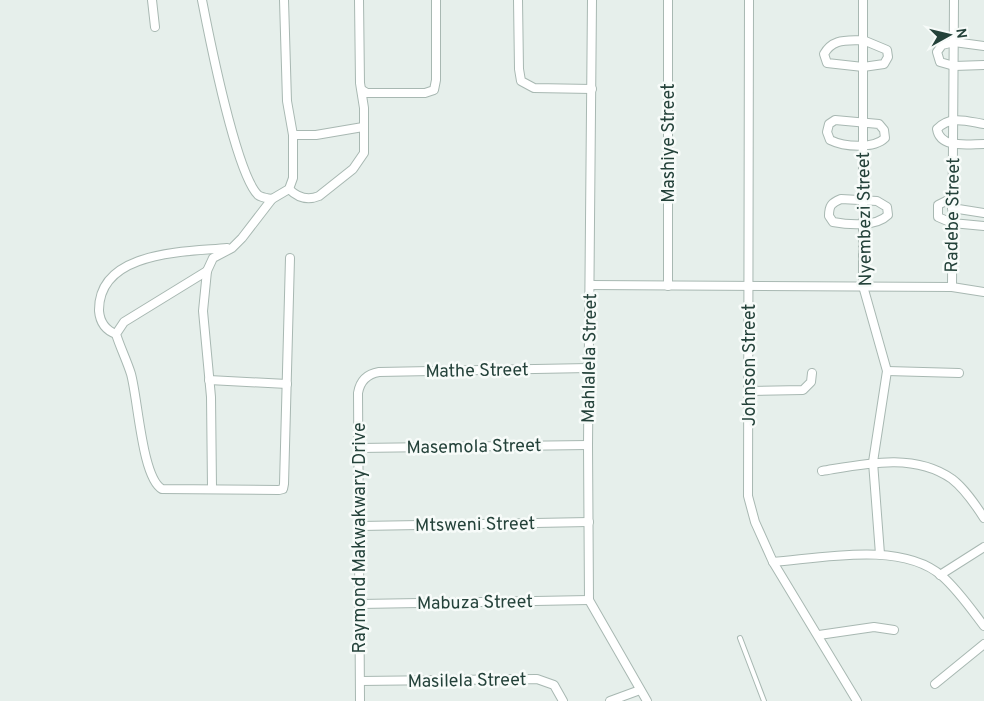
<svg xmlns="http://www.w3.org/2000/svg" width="984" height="701" font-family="Overpass,sans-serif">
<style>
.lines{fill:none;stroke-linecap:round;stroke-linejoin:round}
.service-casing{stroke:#a8b8b2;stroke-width:6}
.minor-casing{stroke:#a8b8b2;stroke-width:10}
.service{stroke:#fff;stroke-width:4}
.minor{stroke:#fff;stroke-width:8}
.labels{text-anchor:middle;stroke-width:5;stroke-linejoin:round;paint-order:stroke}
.street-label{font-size:18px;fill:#24423a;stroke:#f7fbf9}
</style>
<rect width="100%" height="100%" fill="#e6efeb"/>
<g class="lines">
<defs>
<polyline id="service" points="740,638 764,701"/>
<g id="minor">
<polyline points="152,0 155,27"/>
<path d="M 202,0 C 209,36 236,173 258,195 C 262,198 267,198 272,199"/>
<polyline points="518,0 519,69 521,81 534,88 592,89"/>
<polyline points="592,0 588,445 589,600 647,701"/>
<polyline points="749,0 748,496 755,522 773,562 857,701"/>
<polyline points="863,0 863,286 887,371 873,462 880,554"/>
<path d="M 863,40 L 887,50 L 888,57 L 884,64 L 863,67 L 827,63 L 824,54 C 833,38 847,41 863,40 Z"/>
<polyline points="984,46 954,42 942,45 937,52 940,62 954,66 984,65"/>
<polyline points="362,90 367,93 425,93 434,90 436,80 436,0"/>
<path d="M 835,120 L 879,124 L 884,130 L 885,138 C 874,149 844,147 830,140 L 827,132 L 829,124 Z"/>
<path d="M 984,124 C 966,121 950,115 937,129 C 940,149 968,144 984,144"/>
<polyline points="293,135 316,135 363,127"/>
<path d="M 289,189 C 297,197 307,201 319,196 L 353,169 L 364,153 L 364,108 L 360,83 L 359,0"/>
<polyline points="952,198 938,205 938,217 952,223 984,226"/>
<path d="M 841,199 L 877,201 L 887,207 L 888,215 C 876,227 849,225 833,222 L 829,216 C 829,206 831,203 841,199 Z"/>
<polyline points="952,208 984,213"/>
<path d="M 207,271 L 124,322 L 116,334 C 120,347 127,361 131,374 C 138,399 142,478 162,489 L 279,490 L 283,489 L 284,484 L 290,258"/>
<polyline points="590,285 952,287 984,292"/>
<polyline points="668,286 668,0"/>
<polyline points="952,287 954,0"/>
<path d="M 116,334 C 105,330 100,322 99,311 C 98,250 187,252 227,248"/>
<polyline points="887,371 959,373"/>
<polyline points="209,380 287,384"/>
<polyline points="749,391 803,390 811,382 812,373"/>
<polyline points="359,448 588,445"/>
<path d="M 822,471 C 864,464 914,452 952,479 C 965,489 975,504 984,518"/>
<polyline points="212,488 211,397 203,311 207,271 213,258 232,248 242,238 272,199 289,189 293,178 293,135 287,101 284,0"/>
<polyline points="360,526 589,522"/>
<path d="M 773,562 C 822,558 902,541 942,576 C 958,590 971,609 984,626"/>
<polyline points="940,575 984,547"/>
<polyline points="360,604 589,600"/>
<polyline points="819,635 874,627 894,630"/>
<polyline points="360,681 537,679 554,685 563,701"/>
<polyline points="935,684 984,644"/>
<path d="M 360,701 L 358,393 C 360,381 367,374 379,372 L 589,368"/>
<polyline points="610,701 640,690"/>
</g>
</defs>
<!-- service casing -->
<use href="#service" class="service-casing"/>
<!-- minor casing -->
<use href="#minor" class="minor-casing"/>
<!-- service -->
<use href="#service" class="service"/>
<!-- minor -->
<use href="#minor" class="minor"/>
</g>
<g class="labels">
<!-- street labels -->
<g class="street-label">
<text transform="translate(668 143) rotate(-90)" y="6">Mashiye Street</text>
<text transform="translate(952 215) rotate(-89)" y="6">Radebe Street</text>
<text transform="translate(864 219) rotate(-91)" y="6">Nyembezi Street</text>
<text transform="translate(589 358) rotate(-89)" y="6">Mahlalela Street</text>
<text transform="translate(749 365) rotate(-90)" y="6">Johnson Street</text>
<text transform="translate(477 370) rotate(-1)" y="6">Mathe Street</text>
<text transform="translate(474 446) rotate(-1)" y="6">Masemola Street</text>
<text transform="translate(475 524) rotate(-1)" y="6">Mtsweni Street</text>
<text transform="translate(359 538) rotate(-90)" y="6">Raymond Makwakwary Drive</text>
<text transform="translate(475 602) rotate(-1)" y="6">Mabuza Street</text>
<text transform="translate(467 680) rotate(-1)" y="6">Masilela Street</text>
</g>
</g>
<!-- north arrow -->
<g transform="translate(949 35) rotate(82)" stroke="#f7fbf9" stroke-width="4" paint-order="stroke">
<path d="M0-4L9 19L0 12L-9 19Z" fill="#24423a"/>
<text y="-8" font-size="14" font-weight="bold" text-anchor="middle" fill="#24423a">N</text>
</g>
</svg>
